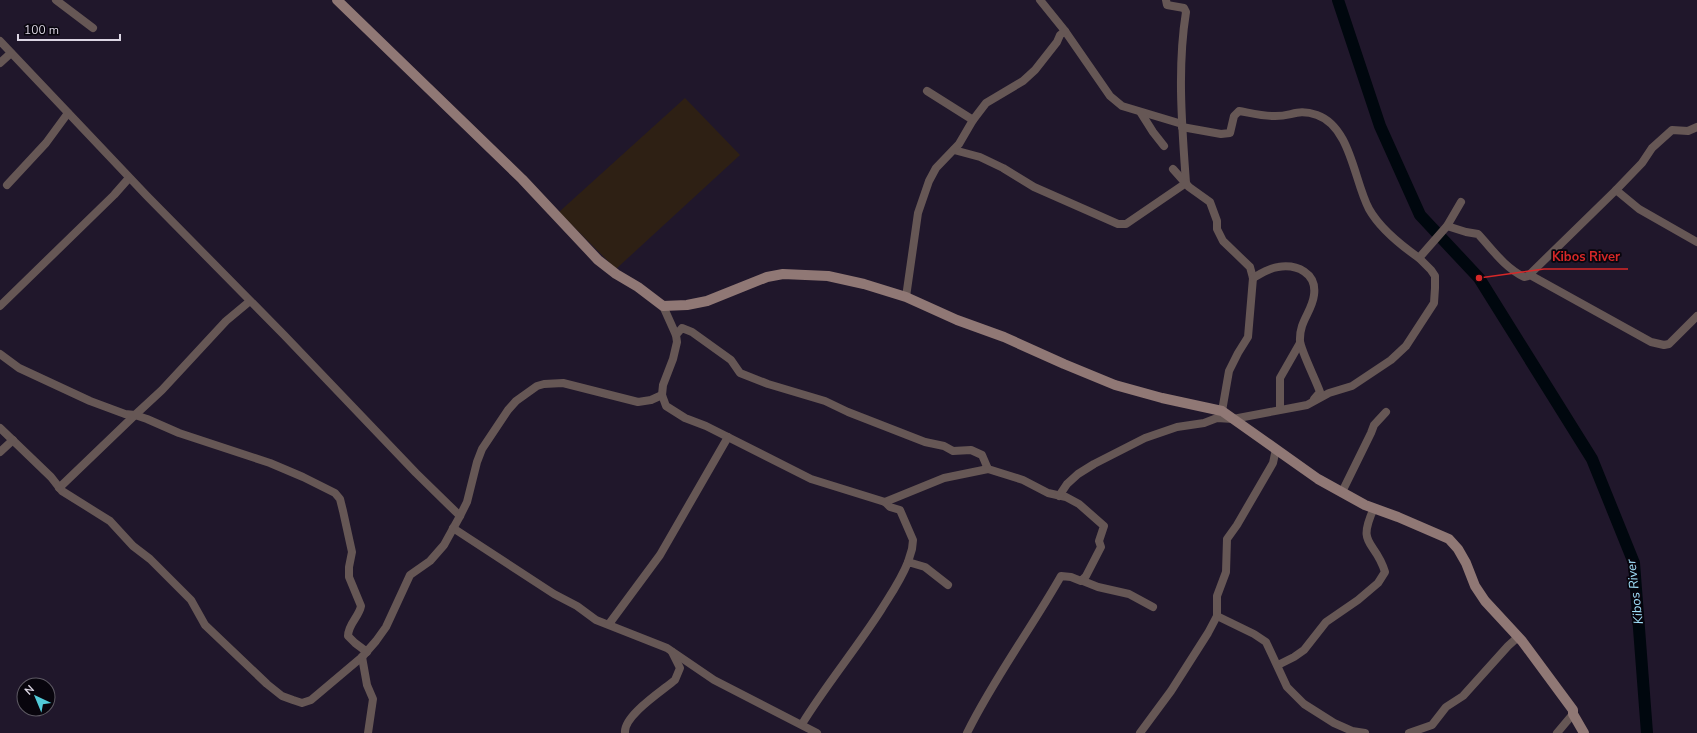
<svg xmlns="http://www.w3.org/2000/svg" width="1697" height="733" font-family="'Nunito Sans',sans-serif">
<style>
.education{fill:#2e2014}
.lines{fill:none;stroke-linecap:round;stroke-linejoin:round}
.river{stroke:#00070e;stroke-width:12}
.street{stroke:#665755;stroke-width:8}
.secondary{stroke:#907875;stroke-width:10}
.labels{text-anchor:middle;stroke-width:3.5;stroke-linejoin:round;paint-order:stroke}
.water-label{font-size:13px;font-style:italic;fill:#a1e2fc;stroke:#08050d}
.leader{fill:none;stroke:#d62828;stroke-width:1.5}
.callout-dot{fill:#d62828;stroke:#08050d;stroke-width:1.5}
.callout-label{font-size:13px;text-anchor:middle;font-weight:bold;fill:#d62828;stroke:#08050d;stroke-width:3.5;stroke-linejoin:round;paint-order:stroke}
</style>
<rect width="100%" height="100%" fill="#20172b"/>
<!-- education -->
<polygon class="education" points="685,98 740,155 616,269 559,212"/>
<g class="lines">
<!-- river -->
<polyline class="river" points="1338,0 1380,126 1420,215 1479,278 1592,459 1634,563 1647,733"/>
<!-- street -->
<g class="street">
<polyline points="56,0 93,28"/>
<polyline points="1040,0 1065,31 1110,96 1122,106 1182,124"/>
<path d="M 1166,0 L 1167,5 L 1184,8 L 1186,12 C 1177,68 1182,126 1186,183"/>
<polyline points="0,41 147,196 284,335 416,473 460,516"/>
<polyline points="0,63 11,53"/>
<polyline points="927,91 973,120"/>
<polyline points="1141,113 1153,132 1164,146"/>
<path d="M 1182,127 L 1221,134 L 1230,133 L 1234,116 L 1239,111 C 1250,113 1262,116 1273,116 C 1292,117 1296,108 1317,115 C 1351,127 1354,181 1369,209 C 1379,227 1402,246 1419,258"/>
<polyline points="954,150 980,157 1003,168 1034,187 1118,224 1126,224 1186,183"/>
<polyline points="1173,169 1189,187 1210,202 1217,221 1217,229 1223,241 1250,267 1253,278 1248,337 1238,353 1229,371 1222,411"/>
<polyline points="7,185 46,143 68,113"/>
<polyline points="1616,190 1639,209 1697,242"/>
<path d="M 1447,226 L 1466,232 L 1478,234 C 1493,250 1504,267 1524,277 L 1528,276 L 1616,190 L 1642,163 L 1652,148 L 1672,130 L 1688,131 L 1697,127"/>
<polyline points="1530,275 1651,342 1664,345 1669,344 1697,316"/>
<path d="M 1253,278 C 1260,274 1269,268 1278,267 C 1297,264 1317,273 1314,295 C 1312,312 1299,321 1300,341 C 1301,351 1316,380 1320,392 L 1314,399"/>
<polyline points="906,297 918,213 929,181 936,168 959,144 973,120 986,103 1023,81 1035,70 1057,42 1060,35 1065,31"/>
<polyline points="0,306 114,195 129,178"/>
<polyline points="663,306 676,335 677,342 673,359 663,385 662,395 666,406 685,418 706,426 811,479 885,502 890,507 900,510 913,540 912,549 908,562"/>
<path d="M 676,335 L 682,328 L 692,332 L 731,360 L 740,373 L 768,384 L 825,401 L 848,412 L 925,442 L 944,446 L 953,451 L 971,450 L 982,455 L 988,469 L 1023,480 L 1048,493 L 1066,497 L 1079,504 L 1104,526 L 1099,541 L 1101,547 L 1086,576 L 1081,581 L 1071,577 L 1061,576 C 1031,629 994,678 967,733"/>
<path d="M 0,354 L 19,368 L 90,401 L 125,414 L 135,415 L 147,419 L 179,433 L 270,463 L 303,477 L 335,493 L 340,499 L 343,511 L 352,552 L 349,567 L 349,577 L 361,606 C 359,617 348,624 348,636 L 355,643 L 367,652"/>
<polyline points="1280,409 1280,378 1300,343"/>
<polyline points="0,428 51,477 62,491 110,521 133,546 150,559 191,600 205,625 267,684 282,696 293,700 302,703 311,700 362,657 376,641 386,627 410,575 430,561 444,545 460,516 467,502 477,462 482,449 508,410 516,401 537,386 544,384 563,383 638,402 651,400 662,395"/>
<polyline points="0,452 13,440"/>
<polyline points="59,488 135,415 162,390 226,321 250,301"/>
<polyline points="1342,492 1371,433 1374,425 1386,412"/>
<polyline points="1059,496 1067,484 1078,474 1094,464 1145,438 1177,427 1204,423 1217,418 1233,419 1307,405 1329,393 1352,386 1391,360 1406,346 1434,303 1435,288 1435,276 1431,270 1419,258 1447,226 1461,202"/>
<polyline points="885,502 944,478 988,469"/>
<polyline points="453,528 554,594 577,606 596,620 667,648 714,680 817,733"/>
<polyline points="1083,581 1098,587 1129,594 1153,607"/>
<polyline points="1217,616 1254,634 1266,642 1287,687 1304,704 1334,723 1352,731 1365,733"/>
<polyline points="609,624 660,555 728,437"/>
<polyline points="362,657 367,685 373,699 368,733"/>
<path d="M 1278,665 L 1294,657 L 1304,650 L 1326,622 L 1358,600 L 1378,583 L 1385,572 C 1375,539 1356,547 1374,508"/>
<path d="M 802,724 C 826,685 856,649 881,610 C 891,594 901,580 908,562 L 925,567 L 948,585"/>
<path d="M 625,733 C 623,716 662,691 675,680 L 680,668 L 672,652"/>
<polyline points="1140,733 1171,691 1208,633 1217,616 1217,596 1226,572 1227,539 1237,525 1273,463 1276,449"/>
<polyline points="1409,733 1432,725 1446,707 1463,696 1508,646 1518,637"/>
<polyline points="1557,733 1573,714"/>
</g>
<!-- secondary -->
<polyline class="secondary" points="337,0 522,179 598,260 616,274 638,287 663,306 687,305 707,301 767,277 783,274 828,276 864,284 906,297 957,320 1004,337 1064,364 1115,385 1162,398 1222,411 1318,479 1365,505 1398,517 1449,539 1458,549 1466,563 1475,586 1485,601 1522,641 1573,710 1573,714 1584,733"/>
</g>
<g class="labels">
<!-- water labels -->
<g class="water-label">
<text transform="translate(1634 592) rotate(-97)" y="5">Kibos River</text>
</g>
</g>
<!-- callouts -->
<path class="leader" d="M1479 278L1544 269H1628"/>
<circle class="callout-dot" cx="1479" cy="278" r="4"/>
<g class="callout-label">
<text x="1586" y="261">Kibos River</text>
</g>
<!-- north arrow -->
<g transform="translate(36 697) rotate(316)"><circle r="19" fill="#08050d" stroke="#5d5963"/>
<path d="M0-3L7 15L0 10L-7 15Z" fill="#52cbd9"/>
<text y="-6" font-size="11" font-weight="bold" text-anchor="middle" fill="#dcd6e4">N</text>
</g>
<!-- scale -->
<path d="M18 34v6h102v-6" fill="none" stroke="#dcd6e4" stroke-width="2"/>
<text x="24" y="34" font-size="12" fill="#dcd6e4" stroke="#08050d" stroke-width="3" paint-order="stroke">100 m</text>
</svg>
